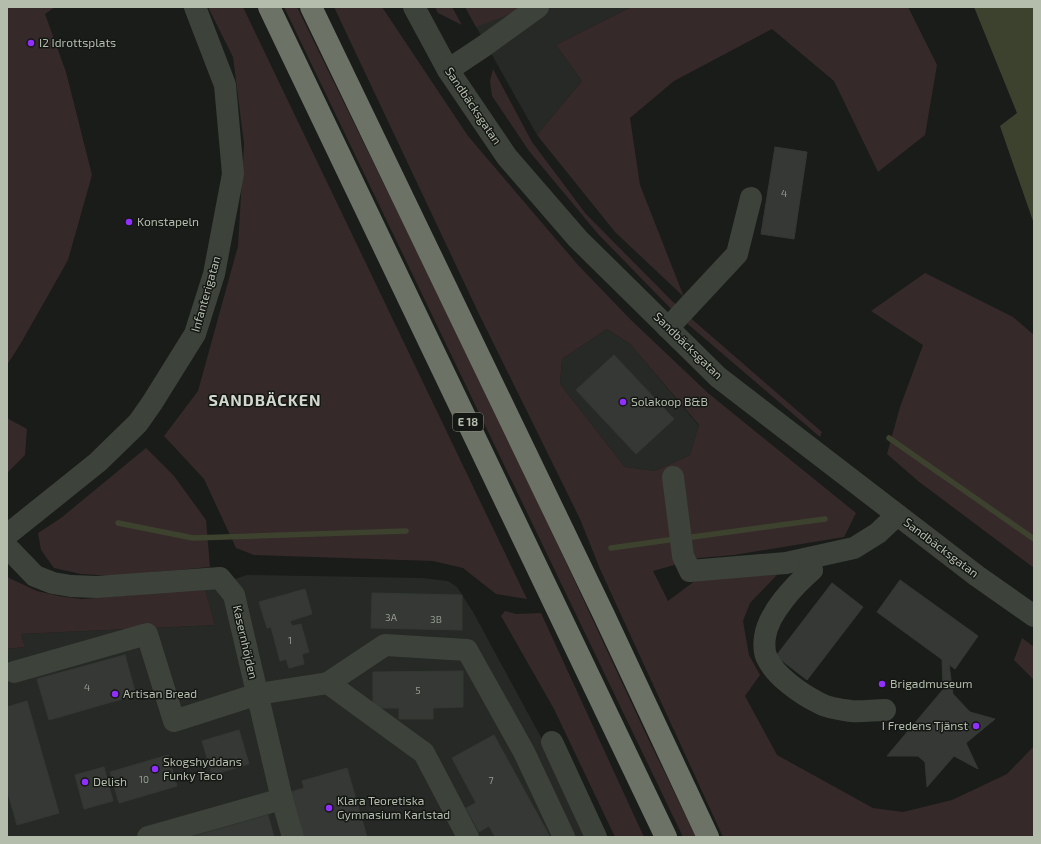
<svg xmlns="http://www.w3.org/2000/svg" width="1041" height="844" font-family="'Exo 2',sans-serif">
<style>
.built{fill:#262925}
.green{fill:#352929;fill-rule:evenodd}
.water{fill:#3d422e}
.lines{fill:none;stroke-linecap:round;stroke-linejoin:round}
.stream{stroke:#3d422e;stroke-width:5.5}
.building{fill:#353835;stroke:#343833}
.minor{stroke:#3d423a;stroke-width:22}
.highway{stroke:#6c7366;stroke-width:22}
.poi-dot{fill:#912fff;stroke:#151715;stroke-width:1.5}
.labels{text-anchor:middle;stroke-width:3;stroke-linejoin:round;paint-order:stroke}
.number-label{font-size:10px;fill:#949c8e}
.shield{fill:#151715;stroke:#848b7e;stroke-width:1}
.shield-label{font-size:11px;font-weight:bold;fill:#b4bdab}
.poi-label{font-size:12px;fill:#b4bdab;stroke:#151715;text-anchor:start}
.street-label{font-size:12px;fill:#b4bdab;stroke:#151715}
.district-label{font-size:16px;font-weight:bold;letter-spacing:1px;fill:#d2d8cd;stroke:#151715}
</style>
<rect width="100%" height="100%" fill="#1a1c1a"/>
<!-- built -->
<g class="built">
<polygon points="465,7 631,7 556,45 582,81 537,135"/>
<polygon points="607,329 630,344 699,426 690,455 655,471 625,467 560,384 562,359"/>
<polygon points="247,575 421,578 448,581 457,587 473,612 543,741 584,837 7,837 7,649 25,647 21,634 215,625 205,589"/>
</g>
<!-- green -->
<g class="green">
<polygon points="7,7 55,7 45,14 66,72 92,175 68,260 21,343 7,365"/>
<polygon points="208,7 243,7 527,599 496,594 463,568 433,561 254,555 236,548 204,479 164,436 198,391 238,246 244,144 233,57"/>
<polygon points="284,7 297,7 503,427 645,732 696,837 683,837"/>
<path d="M 334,7 L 382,7 L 468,136 L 578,265 L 631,320 L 708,393 L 856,513 L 844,537 L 734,555 L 699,558 L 653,571 L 668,601 L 700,577 L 777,575 L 750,603 L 743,621 L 749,655 L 760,675 L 745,696 L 777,755 L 873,808 L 903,812 L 952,800 L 1007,774 L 1034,746 L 1034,837 L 723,837 L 600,569 L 580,519 L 479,314 ZM 607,329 L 630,344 L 699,425 L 690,455 L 655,471 L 625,467 L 560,384 L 562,359 Z"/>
<polygon points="435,7 452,7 462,25 438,13"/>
<polygon points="465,7 526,7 521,10 476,27"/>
<polygon points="631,7 908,7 937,65 925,135 878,172 834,81 772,29 674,81 630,118 640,185 684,297 615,232 537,135 582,81 556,45"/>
<polygon points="493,69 532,142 586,214 679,308 676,314 598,234 529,151 492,96 490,81"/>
<polygon points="925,273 1013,317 1034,335 1034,568 918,481 887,454 900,407 923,345 871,311"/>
<polygon points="686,314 822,432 820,437 683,320"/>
<polygon points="7,418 27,429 25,455 7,473"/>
<polygon points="146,448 174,476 206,520 210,567 113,576 81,574 54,568 41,550 38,533 61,518"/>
<polygon points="7,577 37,591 59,596 82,599 205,589 215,625 21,634 25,647 7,649"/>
<polygon points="505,611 516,614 541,613 644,837 615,837 554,709 501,616"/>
<polygon points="1022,638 1034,647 1034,680 1014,660"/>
</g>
<!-- water -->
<polygon class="water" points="974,7 1034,7 1034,224 1000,126 1017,113"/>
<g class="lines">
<!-- stream -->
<g class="stream">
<polyline points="889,438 1034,539"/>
<polyline points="118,523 193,538 406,531"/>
<polyline points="685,538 825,519"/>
<polyline points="611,548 676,539"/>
</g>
</g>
<!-- building -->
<g class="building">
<polygon points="775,147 807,152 794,239 761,234"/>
<polygon points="614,355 674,419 636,454 576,390"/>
<polygon points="900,580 978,636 955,669 877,612"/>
<polygon points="832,583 863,607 807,680 776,656"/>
<polygon points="305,589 312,614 290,621 292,626 301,624 309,652 302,654 304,664 289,668 286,659 280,661 271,627 267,628 259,602"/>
<polygon points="372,593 462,595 462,630 371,628"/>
<polygon points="125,655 136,695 49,720 37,679"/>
<polygon points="942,658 949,664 951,680 943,690"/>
<polygon points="463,671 463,707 433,708 433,719 399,719 399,708 373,708 373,672"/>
<polygon points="951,680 953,694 970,712 995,719 966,743 978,769 954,756 927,787 925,762 918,756 887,756"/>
<polygon points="27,701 59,813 17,825 7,790 7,707"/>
<polygon points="239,730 249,764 212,775 202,741"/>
<polygon points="494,735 550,837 495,837 489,826 479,832 466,808 476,803 452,758"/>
<polygon points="168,755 177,786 119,803 110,772"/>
<polygon points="104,767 113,801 84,809 75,775"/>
<polygon points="347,768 367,837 304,837 291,792 304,788 302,781"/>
<polygon points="268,815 274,837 191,837"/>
</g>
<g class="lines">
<!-- minor -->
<g class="minor">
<polyline points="414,7 448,70 507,157 578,239 718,377 977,576 1034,616"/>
<polyline points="448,70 484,46 538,7"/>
<polyline points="668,328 737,254 751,198"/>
<polyline points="673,477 683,556 690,571 786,563 854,548 878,533 897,515"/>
<polyline points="7,535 98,462 138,423 152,403 195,334 214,274 233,174 225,85 195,7"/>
<polyline points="7,547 35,576 53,583 71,586 97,587 220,578 234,595 282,799 293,837"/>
<path d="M 809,559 L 812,570 C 795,585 768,613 765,637 C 764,642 764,653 767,658 C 775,676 801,694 819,703 C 826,707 843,710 851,711 C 862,712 874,710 885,710"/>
<polyline points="14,672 147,634 174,721 258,694 328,683 424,753 468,837"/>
<polyline points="328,683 385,645 467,650 524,752 564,837"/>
<polyline points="552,742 596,837"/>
<polyline points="148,837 282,799"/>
</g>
<!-- highway -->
<g class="highway">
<polyline points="269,7 666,837"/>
<polyline points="311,7 603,613 708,837"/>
</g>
</g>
<!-- markers -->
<g class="poi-dot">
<circle cx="31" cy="43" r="4"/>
<circle cx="129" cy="222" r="4"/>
<circle cx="623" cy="402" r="4"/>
<circle cx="882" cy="684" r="4"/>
<circle cx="115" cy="694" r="4"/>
<circle cx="976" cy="726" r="4"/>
<circle cx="155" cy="769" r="4"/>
<circle cx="85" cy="782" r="4"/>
<circle cx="329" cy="808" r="4"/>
</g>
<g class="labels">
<!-- number labels -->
<g class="number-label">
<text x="784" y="197">4</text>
<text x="391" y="621">3A</text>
<text x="436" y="623">3B</text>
<text x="290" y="644">1</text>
<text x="87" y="691">4</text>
<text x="418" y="694">5</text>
<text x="144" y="783">10</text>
<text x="491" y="784">7</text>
</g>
<!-- shield labels -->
<rect class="shield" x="453" y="413" width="30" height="18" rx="3"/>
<g class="shield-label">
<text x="468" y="426">E 18</text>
</g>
<!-- poi labels -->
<g class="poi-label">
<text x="39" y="47">I2 Idrottsplats</text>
<text x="137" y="226">Konstapeln</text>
<text x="631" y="406">Solakoop B&amp;B</text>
<text x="890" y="688">Brigadmuseum</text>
<text x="123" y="698">Artisan Bread</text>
<text x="968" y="730" text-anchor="end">I Fredens Tjänst</text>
<text x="163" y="766">Skogshyddans<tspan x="163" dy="14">Funky Taco</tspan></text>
<text x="93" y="786">Delish</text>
<text x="337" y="805">Klara Teoretiska<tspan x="337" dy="14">Gymnasium Karlstad</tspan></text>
</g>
<!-- street labels -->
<g class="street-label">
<text transform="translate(473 106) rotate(56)" y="4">Sandbäcksgatan</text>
<text transform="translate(206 294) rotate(-74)" y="4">Infanterigatan</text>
<text transform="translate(688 346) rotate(44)" y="4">Sandbäcksgatan</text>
<text transform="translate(941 548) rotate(37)" y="4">Sandbäcksgatan</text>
<text transform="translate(245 642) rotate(77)" y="4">Kasernhöjden</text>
</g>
<!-- district labels -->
<g class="district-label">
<text x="265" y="406">SANDBÄCKEN</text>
</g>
</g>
<!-- border -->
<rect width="1041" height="844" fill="none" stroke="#b4bdab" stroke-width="16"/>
</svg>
